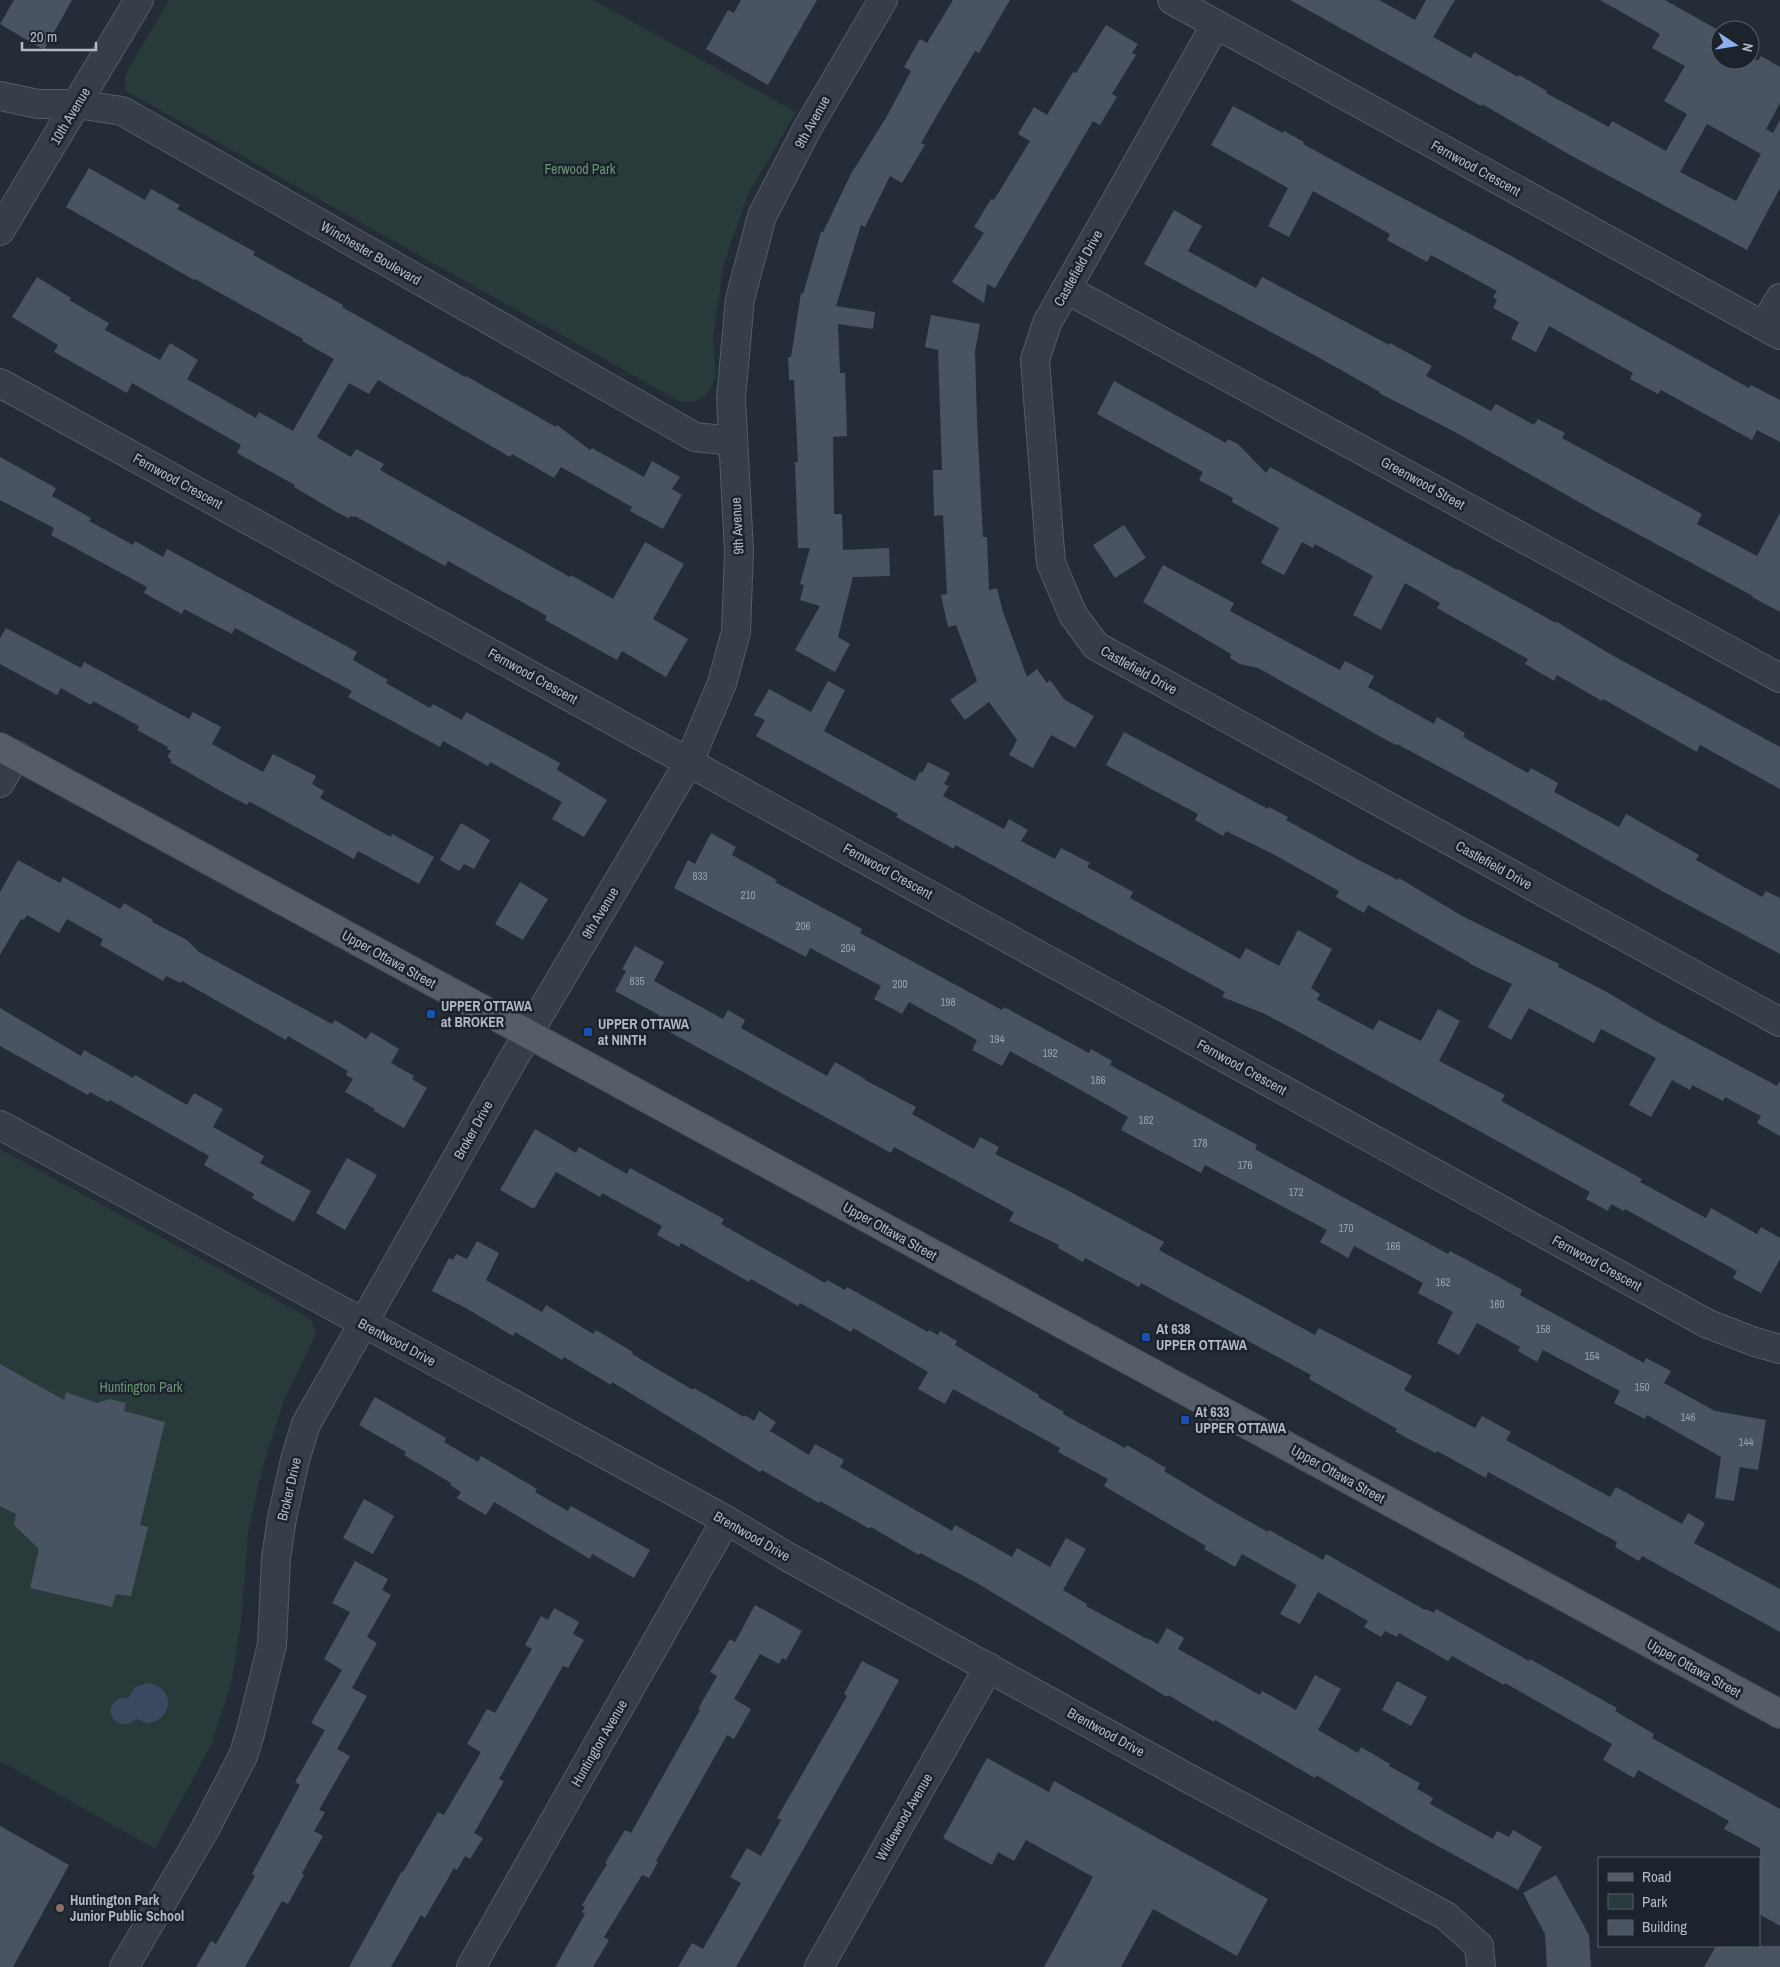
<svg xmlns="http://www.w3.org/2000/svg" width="1780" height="1967" font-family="'Archivo Narrow',sans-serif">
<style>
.green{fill:#293a3b}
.water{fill:#3a4960}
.building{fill:#4a5362;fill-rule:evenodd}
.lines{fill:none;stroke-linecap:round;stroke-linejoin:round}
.minor-casing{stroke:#555c66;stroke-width:30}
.major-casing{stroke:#404752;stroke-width:30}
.minor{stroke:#373e49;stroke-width:28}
.major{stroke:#555d69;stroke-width:28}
.transit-dot{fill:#1a4fb4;stroke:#1c232d;stroke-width:2}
.education-dot{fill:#8d6e63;stroke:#1c232d;stroke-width:2}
.labels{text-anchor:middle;stroke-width:5;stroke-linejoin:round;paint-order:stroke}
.number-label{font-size:11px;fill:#98a0ac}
.street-label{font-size:14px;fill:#b2b9c5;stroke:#1c232d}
.park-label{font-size:14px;fill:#6b9376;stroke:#1c232d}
.poi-label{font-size:14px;font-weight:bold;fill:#b2b9c5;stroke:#1c232d;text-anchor:start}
</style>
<rect width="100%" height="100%" fill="#242c38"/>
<!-- green -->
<g class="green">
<polygon points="169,0 593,0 796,112 748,194 724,263 713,335 716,377 707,394 696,401 681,402 126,91 125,75"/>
<polygon points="0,1149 311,1319 316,1334 284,1400 261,1473 248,1533 241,1622 231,1683 211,1745 155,1849 0,1761"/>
</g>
<!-- water -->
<path class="water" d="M 148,1683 C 175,1687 175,1719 148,1723 L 136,1719 C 125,1729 111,1724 110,1709 C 114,1700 119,1697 128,1698 L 135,1687 Z"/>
<!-- building -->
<g class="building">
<polygon points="14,0 72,0 44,50 0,24"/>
<polygon points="741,0 817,0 768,85 706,49 728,10 734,13"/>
<polygon points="953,0 1010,0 979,53 975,51 940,110 921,143 925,145 902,183 890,176 865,227 861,225 836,306 875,312 873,329 838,324 840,373 845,373 847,436 833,437 834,514 842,514 843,550 889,548 890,576 853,577 838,637 850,644 835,672 795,650 820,606 800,600 804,585 800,584 810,548 798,548 795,462 798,462 794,380 789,380 788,357 791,357 801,293 803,294 821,232 823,232 851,174 887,116 911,71 904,67 920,39 927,43"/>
<path d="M 1290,0 L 1379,0 L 1415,20 L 1426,0 L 1455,0 L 1433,37 L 1471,58 L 1474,52 L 1518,77 L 1519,75 L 1547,91 L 1546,93 L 1609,127 L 1612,121 L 1666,151 L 1687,114 L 1664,101 L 1685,66 L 1652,48 L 1660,34 L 1600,0 L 1665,0 L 1720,31 L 1720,60 L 1758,60 L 1761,56 L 1780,67 L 1780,103 L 1766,129 L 1773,133 L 1780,120 L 1780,188 L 1747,250 L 1570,155 L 1482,104 L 1481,106 ZM 1707,124 L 1761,154 L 1736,201 L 1680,172 Z"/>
<polygon points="1106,25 1138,44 1132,53 1136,55 1112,94 1117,97 1100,125 1093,121 995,288 987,284 984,303 952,282 984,233 974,227 991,199 994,200 1030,141 1018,134 1034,107 1047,115 1073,72 1076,73"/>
<polygon points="1233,106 1283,133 1284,131 1304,142 1303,144 1367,179 1515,258 1749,388 1751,385 1780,400 1780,442 1757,430 1752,440 1661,390 1658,394 1630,379 1633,373 1549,326 1536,352 1511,339 1519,322 1493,308 1497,300 1493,297 1497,291 1431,255 1427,262 1387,240 1390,234 1313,191 1289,237 1268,226 1288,188 1211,145"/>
<polygon points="89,168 145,200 151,189 180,205 177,209 255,252 253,255 343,305 342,307 465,377 466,376 556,427 557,425 590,450 592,448 644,477 652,461 680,477 672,489 682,495 663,529 630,511 632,507 561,467 554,478 512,454 510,457 378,380 369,394 349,383 317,437 351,457 356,449 384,464 380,470 570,577 571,575 613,599 645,542 684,564 653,619 688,639 666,677 622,651 617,660 545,620 547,616 448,561 445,566 355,516 354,517 351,516 349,518 338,513 294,487 295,485 237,453 241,445 181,411 132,383 127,393 54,352 58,345 12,317 37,277 71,298 69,300 109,323 105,330 160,360 170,343 198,360 187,379 256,418 259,412 293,431 334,359 302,341 303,339 195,279 194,280 66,207"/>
<polygon points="1174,210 1202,226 1188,251 1256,288 1262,277 1389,345 1390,343 1432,366 1426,376 1491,411 1496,404 1534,425 1538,419 1565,433 1562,438 1702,514 1697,524 1757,556 1780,513 1780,612 1752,597 1753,596 1593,510 1455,432 1379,393 1380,392 1316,356 1144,264"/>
<polygon points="931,315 980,324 975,351 977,422 983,537 987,537 989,590 997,588 1003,612 1027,677 1037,669 1047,683 1050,680 1065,700 1094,716 1075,748 1051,735 1033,768 1009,755 1017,740 989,702 965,720 950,700 977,681 956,625 948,627 941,595 947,594 943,515 934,516 933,470 942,470 938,350 925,347"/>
<polygon points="1114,381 1226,443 1228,439 1238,444 1266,473 1270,467 1457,570 1458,569 1556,623 1557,622 1610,654 1780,747 1780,789 1700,745 1697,752 1603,699 1602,701 1557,675 1554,681 1525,664 1528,659 1437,608 1440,603 1405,583 1381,630 1353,615 1373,576 1315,544 1313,548 1302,542 1284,575 1261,563 1279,528 1232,502 1233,498 1199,480 1203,472 1097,414"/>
<polygon points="0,457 56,488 52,496 91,518 89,521 133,545 135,541 163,557 167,549 357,652 353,660 388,680 386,683 430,708 433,704 462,720 466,712 560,763 557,770 607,800 584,837 552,819 562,802 490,762 488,766 443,741 440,747 348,697 352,691 235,628 232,634 184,609 182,614 144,593 147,587 51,535 54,528 0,500"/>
<polygon points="1124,525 1146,558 1115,578 1093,545"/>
<polygon points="1163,565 1234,603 1230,611 1340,670 1345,661 1374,676 1368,687 1434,724 1437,717 1465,733 1463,737 1528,773 1531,768 1558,783 1554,792 1619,827 1626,814 1699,855 1696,860 1762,897 1766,891 1780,898 1780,954 1662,891 1492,795 1397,744 1396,745 1381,737 1258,668 1240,664 1230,658 1231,654 1143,602"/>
<polygon points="6,628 81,668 84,662 189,719 193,712 221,727 212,744 263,772 273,754 316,776 312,784 324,791 320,798 391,837 392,834 434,857 419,884 358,851 354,859 254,804 249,802 247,805 224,793 170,762 172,760 167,757 171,751 167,749 168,747 137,730 139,726 93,701 91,705 61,688 57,695 0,664 0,638"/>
<polygon points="828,681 845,690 824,731 915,781 920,772 922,773 928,762 950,773 944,784 949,786 943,796 1004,829 1009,819 1028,830 1021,841 1055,859 1061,848 1090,863 1087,867 1133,892 1130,898 1240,959 1246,948 1279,966 1298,930 1332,949 1311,988 1320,994 1317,1000 1373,1030 1379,1020 1421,1041 1438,1009 1460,1021 1439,1061 1505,1095 1501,1101 1642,1179 1640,1182 1706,1218 1711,1208 1757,1234 1761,1227 1780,1238 1780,1259 1761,1293 1733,1278 1737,1271 1625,1209 1624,1211 1611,1204 1608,1211 1586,1199 1590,1192 1299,1032 1263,1013 1222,997 1225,992 955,845 954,849 896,817 898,814 756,736 765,720 754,715 769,689 811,712"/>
<polygon points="1124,732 1268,809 1269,807 1288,817 1286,820 1357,859 1398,880 1399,878 1462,916 1559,964 1558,967 1605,991 1654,1020 1777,1086 1780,1081 1780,1136 1757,1123 1761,1116 1725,1097 1723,1101 1692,1085 1690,1090 1672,1080 1651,1117 1629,1105 1656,1058 1601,1029 1594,1043 1529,1008 1511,1040 1488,1027 1512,984 1470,964 1470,963 1368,905 1364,913 1336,897 1339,891 1273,854 1226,831 1223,836 1195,820 1198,814 1106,765"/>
<polygon points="461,823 490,840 474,869 464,864 459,871 440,860"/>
<polygon points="711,833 736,847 732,855 777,880 775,882 862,929 860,933 1002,1010 1004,1007 1089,1053 1091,1049 1112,1061 1110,1065 1257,1145 1255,1149 1271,1158 1448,1254 1450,1251 1497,1276 1522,1290 1520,1295 1644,1363 1646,1358 1671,1371 1664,1383 1715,1411 1766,1420 1758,1470 1740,1467 1734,1501 1715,1498 1721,1457 1647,1415 1645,1419 1614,1403 1620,1391 1543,1350 1537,1362 1518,1351 1520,1347 1477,1323 1459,1355 1437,1343 1453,1312 1418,1293 1423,1283 1354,1246 1348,1258 1320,1242 1327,1230 1205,1165 1201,1173 1121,1130 1128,1117 1095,1098 1010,1051 1002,1066 972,1050 977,1040 909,1002 902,1014 874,999 881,986 810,948 806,957 674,888 688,860 695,864"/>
<polygon points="18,860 60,883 63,877 120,909 124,903 153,920 152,922 187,940 199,952 332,1024 335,1020 366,1039 371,1032 399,1049 391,1063 414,1076 412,1079 427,1088 404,1128 374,1111 375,1109 345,1092 353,1079 346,1075 348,1071 288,1036 286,1040 182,981 181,983 166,976 163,981 100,945 103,939 67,919 59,933 27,915 24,920 21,919 0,955 0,892"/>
<polygon points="520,882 548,899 523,940 495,924"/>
<polygon points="635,946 664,962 654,981 723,1019 728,1010 745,1020 741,1028 827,1076 835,1062 865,1079 865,1080 916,1107 912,1114 974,1149 980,1137 999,1147 995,1154 1063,1188 1164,1242 1159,1250 1315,1335 1319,1328 1412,1376 1404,1390 1475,1428 1482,1416 1511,1432 1506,1440 1610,1497 1616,1487 1682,1524 1688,1513 1705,1523 1694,1543 1780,1589 1780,1632 1642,1556 1639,1561 1615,1547 1617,1542 1488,1472 1486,1478 1437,1451 1436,1453 1405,1437 1395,1431 1397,1429 1309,1379 1311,1375 1141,1283 1139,1287 1085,1258 1083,1262 1058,1248 1059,1245 1009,1221 1014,1212 894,1147 891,1153 655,1024 659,1015 615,991 626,971 622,969"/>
<polygon points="0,1008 81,1056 84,1050 133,1078 135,1075 187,1105 194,1093 223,1109 213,1127 264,1156 260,1163 311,1191 294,1222 252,1198 254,1194 204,1165 209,1156 110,1100 108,1102 90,1092 88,1095 0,1046"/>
<polygon points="535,1129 576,1153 579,1147 627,1174 630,1168 724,1219 721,1224 825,1283 827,1280 845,1290 847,1287 928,1332 929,1330 938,1335 940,1331 957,1341 955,1345 1039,1395 1038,1397 1064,1412 1063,1414 1125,1448 1127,1445 1166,1468 1164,1471 1215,1502 1268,1532 1269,1530 1323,1560 1326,1554 1425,1610 1426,1609 1434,1613 1436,1609 1529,1661 1530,1659 1617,1708 1615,1711 1654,1734 1652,1738 1780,1809 1780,1926 1759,1914 1760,1848 1724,1829 1729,1821 1638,1770 1634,1778 1603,1760 1612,1744 1505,1683 1504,1685 1452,1656 1448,1661 1399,1633 1397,1637 1385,1631 1381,1637 1364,1627 1368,1621 1318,1592 1300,1624 1280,1614 1297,1585 1242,1554 1235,1567 1204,1549 1206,1546 1104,1486 1108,1479 1058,1452 1060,1448 953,1389 945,1404 918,1389 928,1372 853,1328 851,1332 800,1303 798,1306 751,1279 749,1282 681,1243 679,1247 657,1235 662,1226 602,1193 600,1197 556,1172 534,1209 500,1190"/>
<polygon points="347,1158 377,1175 345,1230 316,1213"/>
<polygon points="477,1241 499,1253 486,1280 542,1312 546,1305 593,1334 596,1330 633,1352 632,1354 693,1390 694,1388 744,1417 745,1415 754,1421 759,1411 776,1422 770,1431 809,1455 815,1444 844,1460 840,1467 952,1531 955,1525 1012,1557 1017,1548 1050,1567 1066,1538 1086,1549 1063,1590 1087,1604 1086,1606 1147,1639 1147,1638 1158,1644 1167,1628 1184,1638 1178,1649 1260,1695 1262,1691 1296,1710 1315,1675 1341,1689 1318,1730 1358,1753 1361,1747 1390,1764 1389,1766 1420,1783 1417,1789 1433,1798 1430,1804 1493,1839 1497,1831 1509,1837 1513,1830 1542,1847 1518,1890 1414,1833 1316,1775 1315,1778 1215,1720 1214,1722 1168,1695 1167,1697 975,1582 920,1553 919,1555 871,1527 870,1529 820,1501 819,1503 762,1470 760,1472 612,1382 611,1385 564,1357 562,1360 515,1332 513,1336 464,1307 432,1291 449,1258 453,1260 456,1254 467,1259"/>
<polygon points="0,1364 64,1400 66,1392 97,1403 110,1399 126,1403 124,1411 165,1422 140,1525 148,1527 131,1596 116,1594 112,1607 30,1588 39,1549 14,1525 16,1514 0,1506"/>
<polygon points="375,1397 446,1438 444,1442 478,1462 481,1456 537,1489 535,1492 568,1511 571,1506 650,1550 634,1578 592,1554 590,1559 494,1502 486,1515 457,1498 461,1492 450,1485 451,1483 404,1455 406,1452 359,1425"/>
<polygon points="364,1499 394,1516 373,1554 343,1538"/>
<polygon points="355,1561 388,1579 382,1590 391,1595 367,1637 377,1643 352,1688 367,1696 337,1749 350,1756 319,1810 325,1812 314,1831 323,1836 302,1873 304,1875 288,1904 282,1901 245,1967 196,1967 211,1941 216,1944 255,1876 252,1874 300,1785 295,1782 325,1730 311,1723 342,1670 324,1659 350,1612 332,1603"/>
<polygon points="755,1605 802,1631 786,1660 782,1658 779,1664 760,1654 734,1699 751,1709 734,1739 727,1735 656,1861 658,1862 649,1878 642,1875 604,1937 609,1940 593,1967 555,1967 585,1914 582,1912 585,1907 582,1905 607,1864 605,1863 625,1830 631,1833 700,1710 698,1709 717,1676 710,1672 730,1639 735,1642"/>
<polygon points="554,1608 579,1622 573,1634 584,1640 568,1668 563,1666 499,1779 504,1781 474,1833 483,1838 470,1859 465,1856 457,1870 454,1868 425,1918 421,1915 391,1967 349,1967 402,1871 403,1872 438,1812 444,1815 481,1752 467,1744 487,1709 495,1713 532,1649 525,1645 541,1616 548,1620"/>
<polygon points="862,1661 899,1680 875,1724 736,1967 678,1967 692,1943 703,1949 741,1883 730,1877 747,1848 761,1856 781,1820 777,1818 847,1696 844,1694"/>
<polygon points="1397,1681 1427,1697 1411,1726 1382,1710"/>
<polygon points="987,1758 1049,1792 1054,1781 1268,1899 1237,1956 1153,1909 1121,1967 1044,1967 1093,1877 1026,1840 1014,1861 998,1852 992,1865 943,1838"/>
<polygon points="0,1826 69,1865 13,1967 0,1967"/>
<polygon points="1556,1875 1589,1935 1591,1967 1547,1967 1545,1934 1523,1893"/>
<polygon points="1716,1946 1780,1946 1780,1967 1704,1967"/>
</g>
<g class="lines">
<defs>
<g id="minor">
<polyline points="1172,0 1780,335"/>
<polyline points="1216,24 1047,323 1035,360 1051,563 1073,615 1096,646 1780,1022"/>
<polyline points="0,96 38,104 77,104 122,111 695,437 732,441"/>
<polyline points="0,231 139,0"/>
<polyline points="1066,289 1780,678"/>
<polyline points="1764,326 1780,298"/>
<polyline points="0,383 1708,1324 1755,1342 1780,1349"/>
<polyline points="0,783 9,767 18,756"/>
<polyline points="0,1125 726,1520 786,1556 1184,1776 1446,1916 1479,1946 1481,1967"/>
<polyline points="124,1967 205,1829 243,1756 250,1734 272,1645 276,1558 282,1518 295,1460 306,1424 512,1061 689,762 722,683 736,632 739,551 731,398 740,299 762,216 807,129 883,0"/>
<polyline points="471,1967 726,1520"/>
<polyline points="819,1967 989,1667"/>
</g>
<polyline id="major" points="0,747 1780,1714"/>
</defs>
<!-- minor casing -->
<use href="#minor" class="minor-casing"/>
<!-- major casing -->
<use href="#major" class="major-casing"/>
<!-- minor -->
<use href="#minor" class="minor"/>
<!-- major -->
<use href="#major" class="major"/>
</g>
<!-- markers -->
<g class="transit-dot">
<rect x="426" y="1009" width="10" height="10" rx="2.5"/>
<rect x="583" y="1027" width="10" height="10" rx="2.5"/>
<rect x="1141" y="1332" width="10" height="10" rx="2.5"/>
<rect x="1180" y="1415" width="10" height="10" rx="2.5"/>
</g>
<circle class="education-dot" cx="60" cy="1908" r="5"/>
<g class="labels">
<!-- number labels -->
<g class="number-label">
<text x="700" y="880">833</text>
<text x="748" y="899">210</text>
<text x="803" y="930">206</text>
<text x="848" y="952">204</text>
<text x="637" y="985">835</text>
<text x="900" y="988">200</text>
<text x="948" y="1006">198</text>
<text x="997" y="1043">194</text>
<text x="1050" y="1057">192</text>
<text x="1098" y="1084">186</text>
<text x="1146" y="1124">182</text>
<text x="1200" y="1147">178</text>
<text x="1245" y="1169">176</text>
<text x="1296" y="1196">172</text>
<text x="1346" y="1232">170</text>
<text x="1393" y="1250">166</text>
<text x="1443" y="1286">162</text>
<text x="1497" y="1308">160</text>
<text x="1543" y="1333">158</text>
<text x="1592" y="1360">154</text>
<text x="1642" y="1391">150</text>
<text x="1688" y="1421">146</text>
<text x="1746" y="1446">144</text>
</g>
<!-- street labels -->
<g class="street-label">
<text transform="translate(70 116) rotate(-59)" y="5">10th Avenue</text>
<text transform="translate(812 122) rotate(-61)" y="5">9th Avenue</text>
<text transform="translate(1476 168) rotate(29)" y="5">Fernwood Crescent</text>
<text transform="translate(371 253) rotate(30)" y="5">Winchester Boulevard</text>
<text transform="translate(1078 268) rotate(-61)" y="5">Castlefield Drive</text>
<text transform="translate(178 481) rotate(29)" y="5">Fernwood Crescent</text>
<text transform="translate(1423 483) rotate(29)" y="5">Greenwood Street</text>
<text transform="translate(737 526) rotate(-93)" y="5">9th Avenue</text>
<text transform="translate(1139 670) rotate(29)" y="5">Castlefield Drive</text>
<text transform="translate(533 676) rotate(29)" y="5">Fernwood Crescent</text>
<text transform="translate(1494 865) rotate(29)" y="5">Castlefield Drive</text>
<text transform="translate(888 871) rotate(29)" y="5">Fernwood Crescent</text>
<text transform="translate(600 913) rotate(-59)" y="5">9th Avenue</text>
<text transform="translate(389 959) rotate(29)" y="5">Upper Ottawa Street</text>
<text transform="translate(1242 1067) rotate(29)" y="5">Fernwood Crescent</text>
<text transform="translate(473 1130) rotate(-61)" y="5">Broker Drive</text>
<text transform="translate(890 1231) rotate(29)" y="5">Upper Ottawa Street</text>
<text transform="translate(1597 1263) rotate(29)" y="5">Fernwood Crescent</text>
<text transform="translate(397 1342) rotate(28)" y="5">Brentwood Drive</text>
<text transform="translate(1338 1474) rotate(29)" y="5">Upper Ottawa Street</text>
<text transform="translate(289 1489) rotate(-77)" y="5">Broker Drive</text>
<text transform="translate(752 1536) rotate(30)" y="5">Brentwood Drive</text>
<text transform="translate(1694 1668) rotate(29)" y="5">Upper Ottawa Street</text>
<text transform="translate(1106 1732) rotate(29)" y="5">Brentwood Drive</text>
<text transform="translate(599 1743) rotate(-60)" y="5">Huntington Avenue</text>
<text transform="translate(904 1817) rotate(-60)" y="5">Wildewood Avenue</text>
</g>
<!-- park labels -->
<g class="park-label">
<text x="580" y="174">Ferwood Park</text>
<text x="141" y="1392">Huntington Park</text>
</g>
<!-- poi labels -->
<g class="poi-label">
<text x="441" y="1011">UPPER OTTAWA<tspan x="441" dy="16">at BROKER</tspan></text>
<text x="598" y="1029">UPPER OTTAWA<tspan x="598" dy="16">at NINTH</tspan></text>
<text x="1156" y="1334">At 638<tspan x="1156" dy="16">UPPER OTTAWA</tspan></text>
<text x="1195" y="1417">At 633<tspan x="1195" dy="16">UPPER OTTAWA</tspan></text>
<text x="70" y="1905">Huntington Park<tspan x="70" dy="16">Junior Public School</tspan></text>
</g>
</g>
<!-- legend -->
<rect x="1598" y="1857" width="162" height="90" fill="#1c232d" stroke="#585f6a"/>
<rect x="1608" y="1873" width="25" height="8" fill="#555d69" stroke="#585f6a"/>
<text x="1642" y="1882" font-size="15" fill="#b2b9c5">Road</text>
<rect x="1608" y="1894" width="25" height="15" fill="#293a3b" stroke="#585f6a"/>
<text x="1642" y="1907" font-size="15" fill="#b2b9c5">Park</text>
<rect x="1608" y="1920" width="25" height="15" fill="#4a5362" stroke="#585f6a"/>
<text x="1642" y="1932" font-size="15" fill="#b2b9c5">Building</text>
<!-- north arrow -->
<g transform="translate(1735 45) rotate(102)"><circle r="24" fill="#1c232d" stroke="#585f6a"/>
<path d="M0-4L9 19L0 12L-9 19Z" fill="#8eafee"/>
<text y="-8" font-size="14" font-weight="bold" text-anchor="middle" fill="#b2b9c5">N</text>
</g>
<!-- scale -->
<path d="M22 42v8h74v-8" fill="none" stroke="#b2b9c5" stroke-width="2.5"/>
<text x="30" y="42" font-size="15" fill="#b2b9c5" stroke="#1c232d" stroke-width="4" paint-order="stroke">20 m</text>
</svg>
